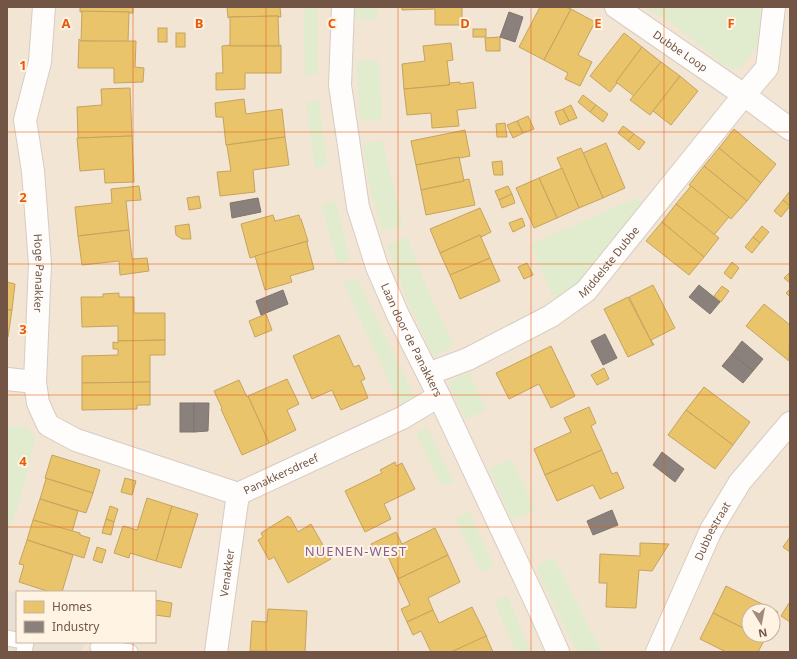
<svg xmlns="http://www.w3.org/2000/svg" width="797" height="659" font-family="'Noto Sans',sans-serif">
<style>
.residential{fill:#f2e5d4;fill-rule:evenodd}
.industrial{fill:#e8dfd5}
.green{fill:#e1ecce}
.homes{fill:#e9c46a;stroke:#c6a35f}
.industry{fill:#8a817c;stroke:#83746c}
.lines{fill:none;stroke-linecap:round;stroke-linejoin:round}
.service-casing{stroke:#d7ccc3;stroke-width:17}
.minor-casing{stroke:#d7ccc3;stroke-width:24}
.tertiary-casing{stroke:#d7ccc3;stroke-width:24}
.service{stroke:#fefdfb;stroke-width:15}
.minor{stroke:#fefdfb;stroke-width:22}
.tertiary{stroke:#fefdfb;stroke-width:22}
.grid{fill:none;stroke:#e8590c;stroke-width:1;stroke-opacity:0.55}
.labels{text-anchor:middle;stroke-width:4;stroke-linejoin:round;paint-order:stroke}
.street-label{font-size:11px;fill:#735545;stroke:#fff4e4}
.quarter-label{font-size:13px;letter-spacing:1px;fill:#846097;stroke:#fff4e4}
.grid-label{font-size:13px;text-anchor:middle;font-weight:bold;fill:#e8590c;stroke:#fff4e4;stroke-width:4;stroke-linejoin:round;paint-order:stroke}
</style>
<rect width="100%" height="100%" fill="#f6efe4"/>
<!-- residential -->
<path class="residential" d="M 7,7 L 790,7 L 790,652 L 82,652 L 85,642 L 155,642 L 155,592 L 17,592 L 17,593 L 7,590 ZM 749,611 L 773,611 L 773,635 L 749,635 Z"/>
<!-- industrial -->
<polygon class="industrial" points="7,590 17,593 17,642 85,642 82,652 7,652"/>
<!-- green -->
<g class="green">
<polygon points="303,7 317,7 318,74 305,75"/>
<polygon points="354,7 377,7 377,20 354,19"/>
<polygon points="644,7 761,7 758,46 741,67 735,69 727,67 669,21"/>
<polygon points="356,61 379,61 382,120 360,121"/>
<polygon points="319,100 327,166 315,168 306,103"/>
<polygon points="382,140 403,226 382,231 370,188 363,144"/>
<polygon points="636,198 643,203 576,287 553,298 531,244"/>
<polygon points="336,201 350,261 338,265 321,204"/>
<polygon points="407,237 428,291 454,345 434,357 407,300 387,245"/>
<polygon points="357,278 418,404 402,410 343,282"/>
<polygon points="469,373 487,409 466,420 448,383"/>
<polygon points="11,426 26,428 35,434 35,441 17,510 7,535 7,429"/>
<polygon points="427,427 454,482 441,486 416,433"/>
<polygon points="511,459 535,509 512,520 489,469"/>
<polygon points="469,511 494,566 481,572 455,518"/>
<polygon points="554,557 602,652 577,652 538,573 538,565"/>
<polygon points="507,595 531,652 516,652 494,602"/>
</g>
<!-- homes -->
<g class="homes">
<polygon points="80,7 133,7 133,13 129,13 129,12 80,12"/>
<polygon points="227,7 280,7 281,17 279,17 278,16 230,17 228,18"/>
<polygon points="402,7 462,7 462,25 435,25 435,9 402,10"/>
<polygon points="540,7 566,7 571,9 544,60 519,47"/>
<polygon points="571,9 595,22 578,55 592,62 580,86 565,79 568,73 544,60"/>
<polygon points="82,11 129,12 128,42 81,41"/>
<polygon points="278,16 279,46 230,46 230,17"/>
<rect x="158" y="28" width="9" height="14"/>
<rect x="473" y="29" width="13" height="8"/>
<rect x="176" y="33" width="9" height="14"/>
<polygon points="624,33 642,47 616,82 617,83 610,92 590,76"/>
<polygon points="500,37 500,51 486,51 485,38"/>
<polygon points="79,39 81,41 136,41 135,67 144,68 143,82 114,83 114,68 78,68"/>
<polygon points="451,43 453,60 447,61 450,85 404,89 402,64 425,61 423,46"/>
<polygon points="230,45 230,46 279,46 281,45 281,73 245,73 245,89 216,90 216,73 223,73 222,46"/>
<polygon points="642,47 661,62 634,96 616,82"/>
<polygon points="661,62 680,76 650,115 630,100"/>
<polygon points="680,76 698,91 671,125 653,111"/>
<polygon points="460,82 460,84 473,82 476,108 457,110 459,126 432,128 431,113 407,115 404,89 450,85 449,83"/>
<polygon points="130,88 132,136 78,138 77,107 102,105 101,89"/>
<polygon points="583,95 596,105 590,112 578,102"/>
<polygon points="244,99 246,114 282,109 285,137 226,145 223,117 216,117 215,103"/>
<polygon points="571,105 577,118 569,121 563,109"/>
<polygon points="596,105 608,114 603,122 590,112"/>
<polygon points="563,109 569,121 560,125 555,112"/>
<polygon points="528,116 534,129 523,133 517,121"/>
<polygon points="517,121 523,133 513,138 507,125"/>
<polygon points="505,123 507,137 497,137 496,124"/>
<polygon points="623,126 634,134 628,141 618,133"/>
<polygon points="734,129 776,164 761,183 719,148"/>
<polygon points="465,130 470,156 460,158 459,157 416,165 411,141"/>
<polygon points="634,134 645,142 639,150 628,141"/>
<polygon points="132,136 134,182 105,183 104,169 80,171 77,138"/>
<polygon points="285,137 289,165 253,170 255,192 220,196 217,172 231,171 227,146 226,145"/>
<polygon points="606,143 625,188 603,198 583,153"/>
<polygon points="581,148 603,198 579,208 557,158"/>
<polygon points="719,148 761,183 747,201 704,166"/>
<polygon points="459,157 464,181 421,190 416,165"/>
<polygon points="502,161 503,175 494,175 492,162"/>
<polygon points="704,166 747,201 731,219 689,185"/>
<polygon points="562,168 579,208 557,218 539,178"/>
<polygon points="539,178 557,218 534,228 516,188"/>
<polygon points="469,179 475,205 426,215 421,190 464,181 464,180"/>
<polygon points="139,186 141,200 126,201 129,230 78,236 75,207 112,203 111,189"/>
<polygon points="508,186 512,194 499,200 495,191"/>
<polygon points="691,186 729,217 714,235 676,204"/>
<polygon points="790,191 790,206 783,200"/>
<polygon points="512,194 515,203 502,208 499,200"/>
<polygon points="199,196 201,208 189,210 187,198"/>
<polygon points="783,200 790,206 781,217 774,211"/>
<polygon points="676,204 719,238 704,257 662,222"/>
<polygon points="480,208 491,232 481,237 480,235 440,253 430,229"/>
<polygon points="273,215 275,221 299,215 300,219 301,219 308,241 250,258 241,224"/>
<polygon points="522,218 525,226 513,232 509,223"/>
<polygon points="662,222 704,257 689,275 646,241"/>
<polygon points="189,224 191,239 182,239 176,235 175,226"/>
<polygon points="762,226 769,232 760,243 753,237"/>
<polygon points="129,230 132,259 147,258 149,271 120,275 119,261 82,265 78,236"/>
<polygon points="480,235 490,258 450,275 440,253"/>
<polygon points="753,237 760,243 752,253 745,247"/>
<polygon points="308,241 307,243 314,269 290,276 292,282 265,290 255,256"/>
<polygon points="490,258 500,281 460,299 450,275"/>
<polygon points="732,262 739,268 731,279 724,273"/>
<polygon points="527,263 533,275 524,279 518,267"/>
<polygon points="790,272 790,283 784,278"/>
<polygon points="7,282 15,284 12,310 7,310"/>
<polygon points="653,285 675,328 651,340 654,345 653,345 629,297"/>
<polygon points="722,286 729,291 721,302 714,296"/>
<polygon points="790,289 790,297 786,293"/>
<polygon points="119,293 119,297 134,297 134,313 165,313 165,340 118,341 118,326 82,327 81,297 103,297 103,294"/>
<polygon points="628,297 653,345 628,357 604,309"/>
<polygon points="764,304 790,325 789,361 746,326"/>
<polygon points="7,310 12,310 8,337 7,337"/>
<polygon points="266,314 272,330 255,337 249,321"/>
<polygon points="339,335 354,367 359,365 365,379 361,381 368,398 341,410 332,390 312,399 293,356"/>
<polygon points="165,340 165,355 150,355 150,382 82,383 82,356 118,355 118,349 113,349 113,342 118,343 118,341"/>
<polygon points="551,346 575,396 551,408 539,384 509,399 496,373"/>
<polygon points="604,368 609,379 597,385 591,375"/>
<polygon points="287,379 299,404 287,410 296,430 269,443 248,396"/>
<polygon points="239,380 247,397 248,396 269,443 242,455 221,409 222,408 214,391"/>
<polygon points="150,382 150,405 137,405 137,409 82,410 82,383"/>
<polygon points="704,387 750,422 733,445 686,410"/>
<polygon points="589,407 596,423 591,426 602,450 545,475 534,449 571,432 564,418"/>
<polygon points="686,410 733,445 715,469 668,435"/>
<polygon points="602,450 612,474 617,472 624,488 600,499 593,485 557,501 545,475"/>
<polygon points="52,455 100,470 93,493 45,478"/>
<polygon points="395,462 396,466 402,463 415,489 384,504 391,519 365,532 345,491 382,473 380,470"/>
<polygon points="45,478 93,493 86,513 40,499 46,479"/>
<polygon points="125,478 136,481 132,495 121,492"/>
<polygon points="147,498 172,506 156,561 130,553 129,558 114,553 123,526 137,530"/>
<polygon points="40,499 78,511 72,532 33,520"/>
<polygon points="110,506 118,509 114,522 106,519"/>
<polygon points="172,506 198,514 181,568 156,561"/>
<polygon points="288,516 289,518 290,517 298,532 311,524 331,559 288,583 274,557 269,560 258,540 263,537 261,533"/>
<polygon points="106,519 114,522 111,535 102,533"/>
<polygon points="33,520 80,533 80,535 90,538 84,558 27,540"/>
<polygon points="435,528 448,555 398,579 386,552 377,556 371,544 396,532 402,544"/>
<polygon points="790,537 790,552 783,547"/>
<polygon points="27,540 73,555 62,592 50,592 19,582 24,565 19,564"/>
<polygon points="640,543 669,544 652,571 639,570 636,608 606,607 607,583 599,583 600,554 640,556"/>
<polygon points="97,547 106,550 102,563 93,560"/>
<polygon points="448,555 460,582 428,598 433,610 407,622 401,609 410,605 398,579"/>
<polygon points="726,586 778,612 773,622 773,611 749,611 749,631 713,613"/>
<polygon points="155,600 172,603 170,617 155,615"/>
<polygon points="789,603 790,604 790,622 781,616"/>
<polygon points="472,607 487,637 451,652 431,652 421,631 413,635 407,622 433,610 439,623"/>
<polygon points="268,609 307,611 305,652 250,651 252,621 267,622"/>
<polygon points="713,613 749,631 749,635 757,635 765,639 758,652 726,652 700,639"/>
<polygon points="757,635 767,635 765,639"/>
<polygon points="486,636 493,652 451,652"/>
</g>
<!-- industry -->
<g class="industry">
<polygon points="509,12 523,17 515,42 500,37"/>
<polygon points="258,198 261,212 232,218 230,203"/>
<polygon points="699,285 720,302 710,314 689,297"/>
<polygon points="283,290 288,304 261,315 256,301"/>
<polygon points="605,334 617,358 603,365 591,341"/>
<polygon points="742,341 763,359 753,371 732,354"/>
<polygon points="732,354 753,371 743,383 722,366"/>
<rect x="180" y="403" width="14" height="29"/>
<polygon points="194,403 209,403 208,431 194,432"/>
<polygon points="662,452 684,469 675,482 653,465"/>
<polygon points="612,510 618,525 593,535 587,521"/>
</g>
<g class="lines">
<defs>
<g id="service">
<polyline points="7,638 17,640"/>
<polyline points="98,647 130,652"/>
<polyline points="24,652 26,642"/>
</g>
<g id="minor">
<path id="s1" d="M 44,7 L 40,62 L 25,120 L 33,171 L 40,264 L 35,382 L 38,403 L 48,425 L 76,440 L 238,494 L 402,418 L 439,396"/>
<path id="s2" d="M 616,7 L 744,95 L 790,129"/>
<path id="s3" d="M 428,374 L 468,359 L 551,316 L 586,291 L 744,95 L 767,68 L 774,7"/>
<polyline points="7,379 35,382"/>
<path id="s4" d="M 216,652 L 238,494"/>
<path id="s5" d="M 657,652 L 711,530 L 740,482 L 790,423"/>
</g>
<g id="tertiary">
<path id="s6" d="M 343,7 L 340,85 L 358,207 L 377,267 L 398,315 L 439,396 L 539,609 L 558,652"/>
</g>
</defs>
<!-- service casing -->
<use href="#service" class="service-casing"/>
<!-- minor casing -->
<use href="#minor" class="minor-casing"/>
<!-- tertiary casing -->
<use href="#tertiary" class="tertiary-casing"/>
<!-- service -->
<use href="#service" class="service"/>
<!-- minor -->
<use href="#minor" class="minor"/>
<!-- tertiary -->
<use href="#tertiary" class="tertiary"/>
</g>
<!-- grid -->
<path class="grid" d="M 133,7 L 133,592M 266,7 L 266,652M 398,7 L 398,652M 531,7 L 531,652M 664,7 L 664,652M 7,132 L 790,132M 7,264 L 790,264M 7,395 L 790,395M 7,527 L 790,527M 133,642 L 133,652"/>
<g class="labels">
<!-- street labels -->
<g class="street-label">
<text dy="4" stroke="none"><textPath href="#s2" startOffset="78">Dubbe Loop</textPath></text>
<text dy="4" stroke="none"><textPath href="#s3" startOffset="216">Middelste Dubbe</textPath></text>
<text dy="4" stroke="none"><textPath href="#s1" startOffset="269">Hoge Panakker</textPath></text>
<text dy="4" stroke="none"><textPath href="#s6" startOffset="345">Laan door de Panakkers</textPath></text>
<text dy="4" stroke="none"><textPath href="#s1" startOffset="673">Panakkersdreef</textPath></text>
<text dy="4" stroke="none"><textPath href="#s5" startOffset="133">Dubbestraat</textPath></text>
<text dy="4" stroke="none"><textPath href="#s4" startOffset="80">Venakker</textPath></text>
</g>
<!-- quarter labels -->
<g class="quarter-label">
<text x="356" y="556">NUENEN-WEST</text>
</g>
</g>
<g class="grid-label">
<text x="66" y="28">A</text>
<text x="199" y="28">B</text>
<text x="332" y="28">C</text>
<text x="465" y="28">D</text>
<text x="598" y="28">E</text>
<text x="731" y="28">F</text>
<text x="23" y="70">1</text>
<text x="23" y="202">2</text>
<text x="23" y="334">3</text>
<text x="23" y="466">4</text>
</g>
<!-- border -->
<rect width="797" height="659" fill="none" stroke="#735545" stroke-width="16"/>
<!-- legend -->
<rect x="16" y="591" width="140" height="52" fill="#fff4e4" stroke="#c7b4a4"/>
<rect x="24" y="601" width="20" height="12" fill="#e9c46a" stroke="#c7b4a4"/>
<text x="52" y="611" font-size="12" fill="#735545">Homes</text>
<rect x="24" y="621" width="20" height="12" fill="#8a817c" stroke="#c7b4a4"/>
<text x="52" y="631" font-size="12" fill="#735545">Industry</text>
<!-- north arrow -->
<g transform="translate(761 623) rotate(170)"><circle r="19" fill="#fff4e4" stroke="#c7b4a4"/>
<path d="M0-3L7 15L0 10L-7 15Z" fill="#a18b7d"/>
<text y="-6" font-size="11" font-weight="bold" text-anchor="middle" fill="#735545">N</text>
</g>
</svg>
